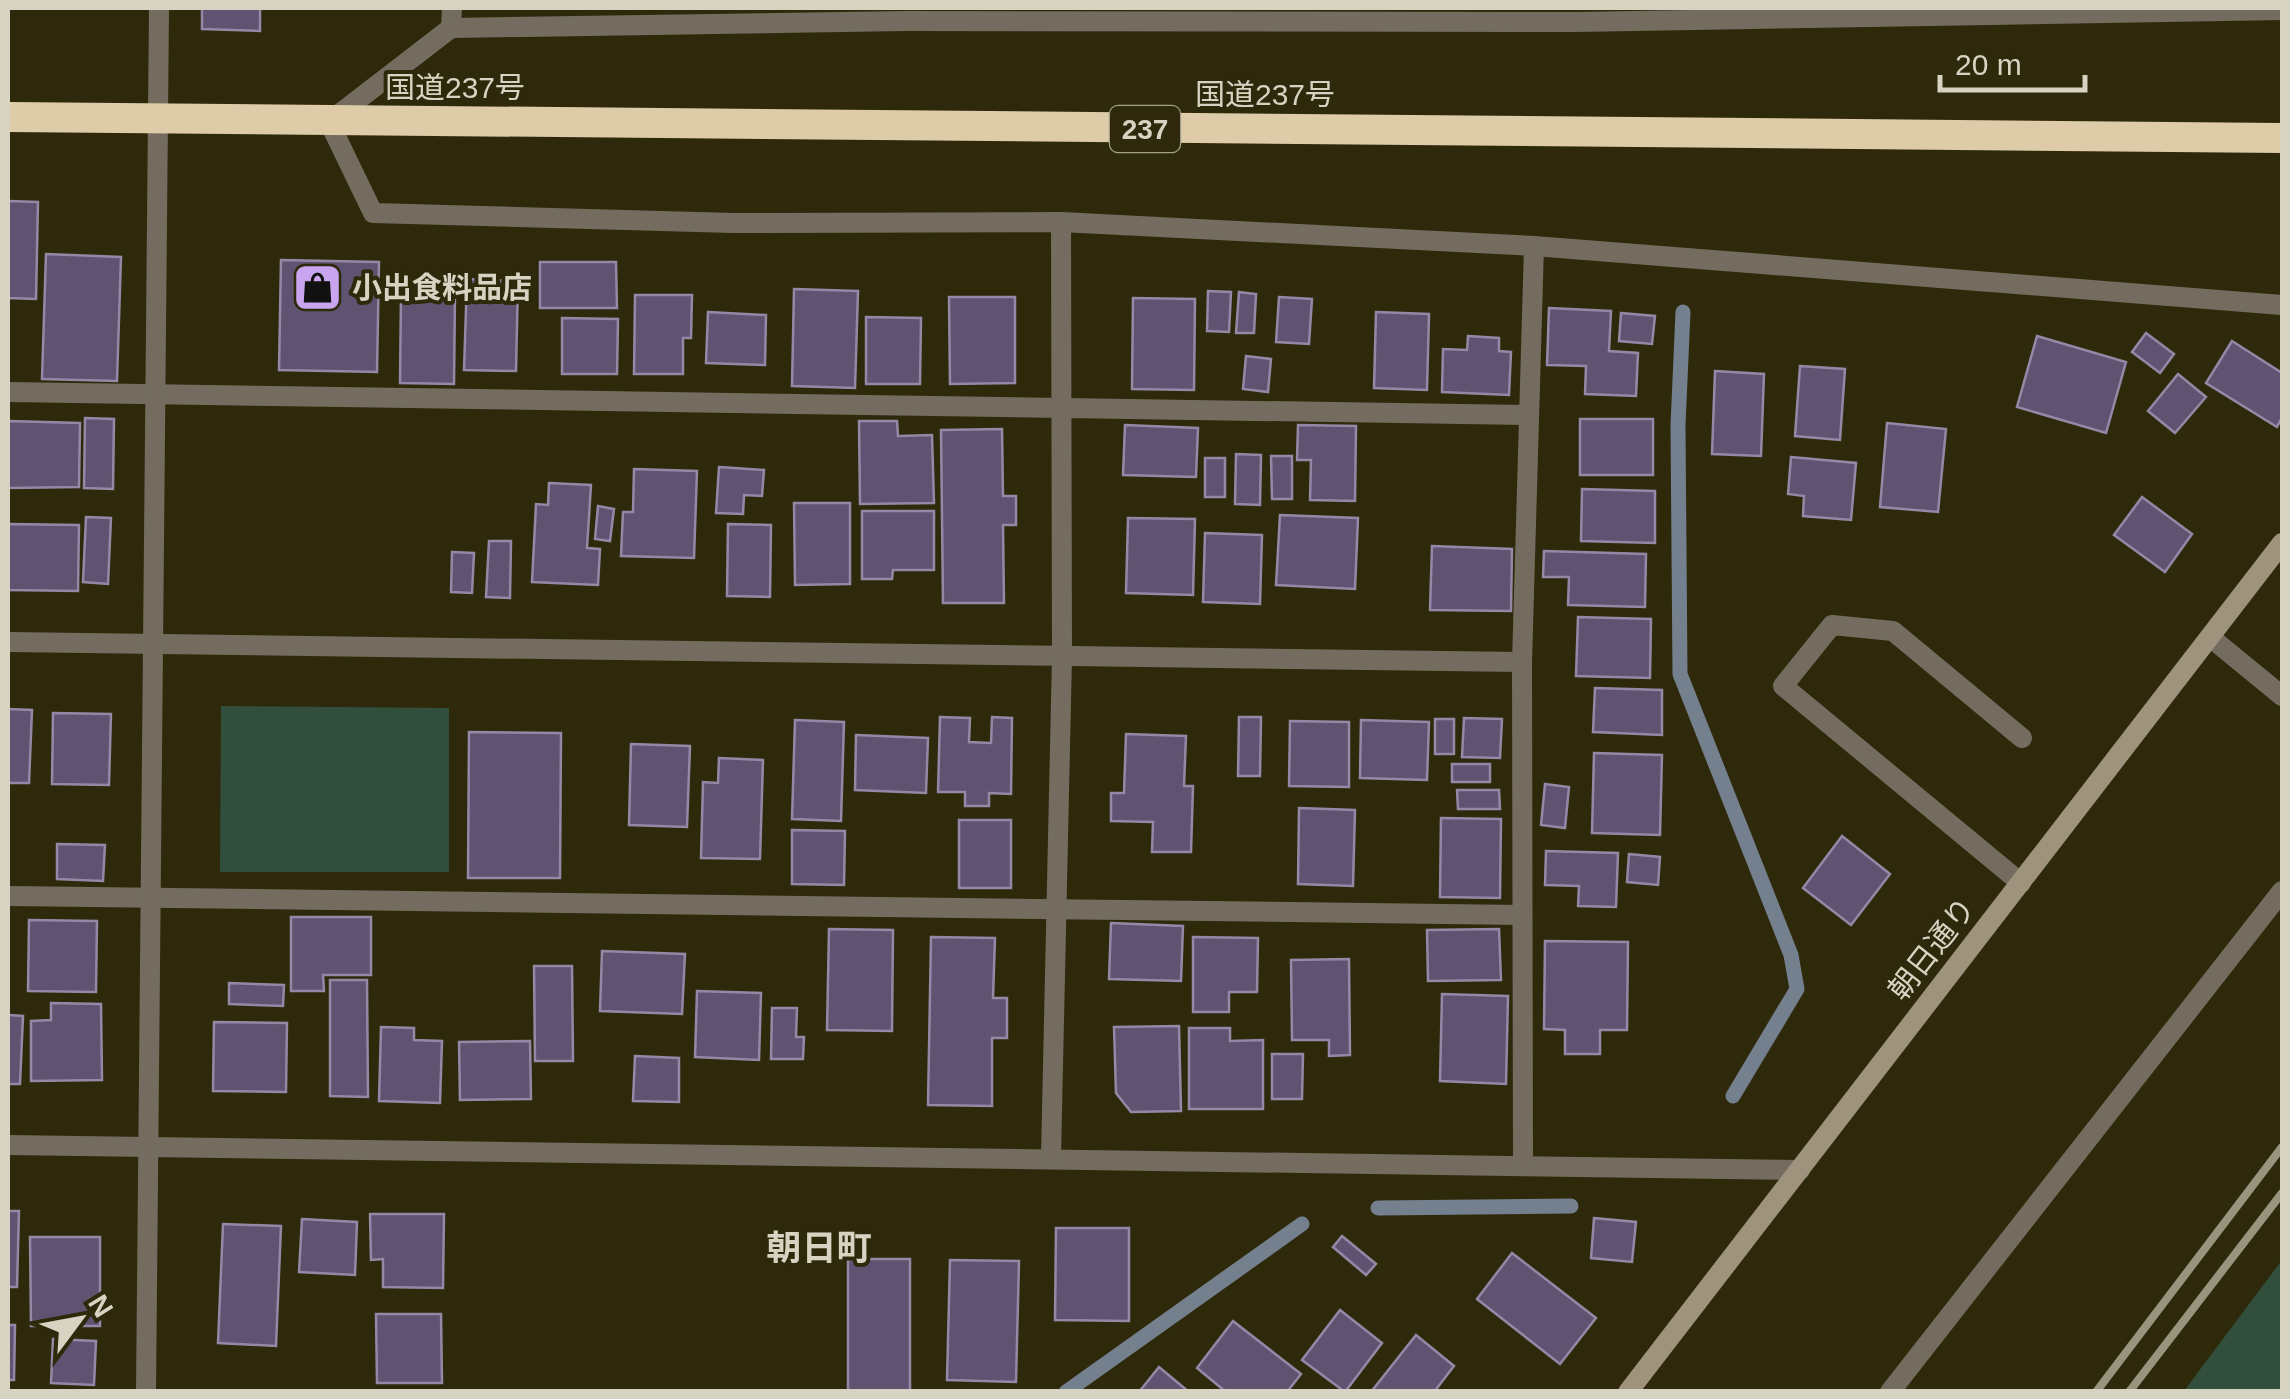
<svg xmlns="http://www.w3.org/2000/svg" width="2290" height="1399" font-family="Helvetica,'Noto Sans JP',sans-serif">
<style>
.green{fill:#324e3d}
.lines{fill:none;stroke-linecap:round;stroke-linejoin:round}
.stream{stroke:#74808e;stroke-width:15}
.building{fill:#5e5370;stroke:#9488a7;stroke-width:2.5}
.lane{stroke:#746d5f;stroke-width:20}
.street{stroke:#746d5f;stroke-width:20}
.secondary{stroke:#9f937d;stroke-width:20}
.highway{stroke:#decca8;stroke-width:30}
.rail{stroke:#98947e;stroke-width:8}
.labels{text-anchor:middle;stroke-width:8;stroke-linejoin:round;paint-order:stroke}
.shield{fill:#2f290b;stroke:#a4a08b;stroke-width:2.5}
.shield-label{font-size:28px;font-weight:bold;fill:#d6d3c2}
.street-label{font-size:30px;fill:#d6d3c2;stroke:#2f290b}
.poi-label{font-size:30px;font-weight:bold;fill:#d6d3c2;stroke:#2f290b;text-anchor:start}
.quarter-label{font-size:35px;font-weight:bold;fill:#d6d3c2;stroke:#2f290b}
</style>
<rect width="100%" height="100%" fill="#2f290b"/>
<!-- green -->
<g class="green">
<polygon points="221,706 449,708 449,872 220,872"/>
<polygon points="2282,1260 2282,1391 2184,1391"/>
</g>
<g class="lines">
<!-- stream -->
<g class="stream">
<polyline points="1683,312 1678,425 1680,674 1791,955 1797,989 1733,1096"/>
<polyline points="1378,1208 1571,1206"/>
<polyline points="1066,1392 1302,1224"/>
</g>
</g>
<!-- building -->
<g class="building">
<polygon points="202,8 260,8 260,31 202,29"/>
<polygon points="8,201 38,202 36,299 8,298"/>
<polygon points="46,254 121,257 117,381 42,379"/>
<polygon points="281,260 379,262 377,372 279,370"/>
<polygon points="540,262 616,262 617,308 540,308"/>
<polygon points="467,279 518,281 516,371 464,370"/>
<polygon points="794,289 858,291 855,388 792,386"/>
<polygon points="1208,291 1231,292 1229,332 1207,331"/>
<polygon points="1239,292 1256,294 1254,333 1236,333"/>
<polygon points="401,294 455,294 454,384 400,383"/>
<polygon points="635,295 692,295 691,338 683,338 683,374 634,374"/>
<polygon points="949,297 1015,297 1015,383 950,384"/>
<polygon points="1279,297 1312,299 1309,344 1276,342"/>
<polygon points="1133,298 1195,299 1194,390 1132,389"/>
<polygon points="1549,308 1611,311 1609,351 1638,353 1636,396 1585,394 1586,366 1547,365"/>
<polygon points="708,312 766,315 765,365 706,363"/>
<polygon points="1376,312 1429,314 1427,390 1374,388"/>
<polygon points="1621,313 1655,316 1652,344 1619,341"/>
<polygon points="866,317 921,318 920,384 866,384"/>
<polygon points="562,318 618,319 617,374 562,374"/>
<polygon points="2146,333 2174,354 2160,373 2132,352"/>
<polygon points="1468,336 1499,338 1499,351 1511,352 1509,395 1442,392 1443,349 1467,350"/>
<polygon points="2037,336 2126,362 2106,433 2017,407"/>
<polygon points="2232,341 2282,373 2282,417 2277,427 2206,383"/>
<polygon points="1246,356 1271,359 1268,392 1243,389"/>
<polygon points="1800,366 1845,369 1840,440 1795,436"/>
<polygon points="1715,371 1764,374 1761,456 1712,454"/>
<polygon points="2178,374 2206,397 2175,433 2148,411"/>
<polygon points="85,418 114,419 113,489 84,488"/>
<rect x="1580" y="419" width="73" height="56"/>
<polygon points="8,421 80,423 79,487 8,488"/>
<polygon points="859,421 897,421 898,436 932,435 934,503 860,504"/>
<polygon points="1887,423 1946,429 1938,512 1880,507"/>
<polygon points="1125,425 1198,428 1196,477 1123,475"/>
<polygon points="1298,425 1356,426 1355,501 1310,500 1311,460 1297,460"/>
<polygon points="1002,429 1003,496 1016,496 1016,525 1003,525 1004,603 943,603 941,430"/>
<polygon points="1236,454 1261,455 1260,505 1235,504"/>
<polygon points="1271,456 1292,456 1292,499 1272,499"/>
<polygon points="1791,457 1856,463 1851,520 1803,516 1804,496 1788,494"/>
<rect x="1205" y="458" width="20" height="39"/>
<polygon points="719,467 764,470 762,496 744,495 743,514 716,513"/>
<polygon points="634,469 697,471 694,558 621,556 623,512 633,512"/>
<polygon points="549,483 591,485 587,548 600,549 598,585 532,582 536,504 548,505"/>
<polygon points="1582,489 1655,491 1655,543 1581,541"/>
<polygon points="2142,497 2192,534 2165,572 2114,535"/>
<polygon points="794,503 850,503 850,584 795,585"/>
<polygon points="598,506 614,509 610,541 595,539"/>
<polygon points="862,511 934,511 934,570 893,570 892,579 862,579"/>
<polygon points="1280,515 1358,518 1355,589 1276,585"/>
<polygon points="86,517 111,518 108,584 83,582"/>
<polygon points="1128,518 1195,519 1193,595 1126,593"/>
<polygon points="8,524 79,525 78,591 8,590"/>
<polygon points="728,524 771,525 770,597 727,596"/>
<polygon points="1205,533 1262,535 1260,604 1203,602"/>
<polygon points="489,541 511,541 510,598 486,597"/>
<polygon points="1432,546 1512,549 1511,611 1430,610"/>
<polygon points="1544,551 1646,554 1645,607 1568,605 1569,577 1543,577"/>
<polygon points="452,552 474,553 472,593 451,592"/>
<polygon points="1578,617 1651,619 1650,678 1576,676"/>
<polygon points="1595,688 1662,690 1662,735 1593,732"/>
<polygon points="8,709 32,710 29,783 8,783"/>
<polygon points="53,713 111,714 109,785 52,784"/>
<polygon points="940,717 970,718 969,742 991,743 992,717 1012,718 1011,794 989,793 989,806 965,806 965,792 938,792"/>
<polygon points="1239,717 1261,717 1260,776 1238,776"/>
<polygon points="1464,718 1502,719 1500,758 1462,757"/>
<rect x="1435" y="719" width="19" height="35"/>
<polygon points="795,720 844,722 841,821 792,819"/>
<polygon points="1361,720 1429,722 1427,780 1360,778"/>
<polygon points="1290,721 1349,722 1349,787 1289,786"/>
<polygon points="469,732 561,733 560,878 468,878"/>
<polygon points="1126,734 1186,736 1184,786 1193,786 1191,852 1152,852 1153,822 1111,821 1111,793 1124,793"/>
<polygon points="856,735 928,738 926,793 855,790"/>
<polygon points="631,744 690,746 687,827 629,825"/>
<polygon points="1594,753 1662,755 1660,835 1592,833"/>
<polygon points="719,758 763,760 760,859 701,858 703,782 718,783"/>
<rect x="1452" y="764" width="38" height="18"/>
<polygon points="1545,784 1569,787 1565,828 1541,825"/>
<polygon points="1457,790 1499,790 1500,809 1458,809"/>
<polygon points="1299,808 1355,810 1353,886 1298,884"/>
<polygon points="1441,818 1501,819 1500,898 1440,897"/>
<rect x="959" y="820" width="52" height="68"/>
<polygon points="792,830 845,831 844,885 792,884"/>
<polygon points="1842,836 1890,874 1851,925 1803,888"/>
<polygon points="57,844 105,845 103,881 57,879"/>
<polygon points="1546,851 1618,853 1616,907 1578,906 1579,886 1545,885"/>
<polygon points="1629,854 1660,857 1658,885 1627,882"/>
<polygon points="291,917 371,917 371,975 323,975 324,991 291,991"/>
<polygon points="29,920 97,921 96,992 28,991"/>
<polygon points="1111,923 1183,926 1181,981 1109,979"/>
<polygon points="829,929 893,930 892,1031 827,1030"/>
<polygon points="1499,929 1501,980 1428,981 1427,930"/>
<polygon points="931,937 995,938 993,998 1007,998 1007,1038 992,1038 992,1106 928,1105"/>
<polygon points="1193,937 1258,938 1257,992 1229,992 1229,1012 1193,1012"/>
<polygon points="1545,941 1628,942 1627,1030 1600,1030 1600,1054 1565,1054 1565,1030 1544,1029"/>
<polygon points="602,951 685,954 682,1014 600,1011"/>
<polygon points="1349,959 1350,1055 1329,1056 1329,1040 1292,1040 1291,960"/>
<polygon points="534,966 572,966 573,1061 535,1061"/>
<polygon points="330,980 367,980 368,1097 330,1096"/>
<polygon points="229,983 284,985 283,1006 229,1004"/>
<polygon points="697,991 761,993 759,1060 695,1057"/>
<polygon points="1442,994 1508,996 1506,1084 1440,1081"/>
<polygon points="51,1003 101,1004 102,1080 31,1081 31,1021 51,1020"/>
<polygon points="772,1008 797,1008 796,1037 804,1037 803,1059 771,1059"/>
<polygon points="8,1015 23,1016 20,1084 8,1084"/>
<polygon points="214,1022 287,1023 286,1092 213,1091"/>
<polygon points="1179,1026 1181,1111 1131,1112 1116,1093 1114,1027"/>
<polygon points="381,1027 414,1028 414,1040 442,1041 440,1103 379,1101"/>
<polygon points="1189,1028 1230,1028 1230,1041 1263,1040 1263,1109 1189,1109"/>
<polygon points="530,1041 531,1099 460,1100 459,1042"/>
<polygon points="1272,1054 1303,1054 1302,1099 1272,1099"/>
<polygon points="635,1056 679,1058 679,1102 633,1101"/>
<polygon points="8,1211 19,1211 17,1287 8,1287"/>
<polygon points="370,1214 444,1214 443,1288 383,1287 383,1259 371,1260"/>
<polygon points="1594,1218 1636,1222 1632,1262 1591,1258"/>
<polygon points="302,1219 357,1222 355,1275 299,1272"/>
<polygon points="223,1224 281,1226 276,1346 218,1343"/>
<polygon points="1056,1228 1129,1228 1129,1321 1055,1320"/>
<polygon points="1342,1236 1376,1264 1366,1275 1333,1247"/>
<polygon points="30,1237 100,1237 100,1326 31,1326"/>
<polygon points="1512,1253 1596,1318 1560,1364 1477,1299"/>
<rect x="848" y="1259" width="62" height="133"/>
<polygon points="950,1260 1019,1261 1016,1382 947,1380"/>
<polygon points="1340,1310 1382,1343 1345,1392 1302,1360"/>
<polygon points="376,1314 441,1314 442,1383 377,1383"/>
<polygon points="1233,1321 1301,1374 1287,1392 1226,1392 1197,1368"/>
<polygon points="8,1325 15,1325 14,1380 8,1380"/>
<polygon points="1416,1335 1454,1366 1434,1392 1371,1392"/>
<polygon points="53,1339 96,1341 94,1385 51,1383"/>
<polygon points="1159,1367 1189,1392 1139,1392"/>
</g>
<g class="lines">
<!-- lane -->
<g class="lane">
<polyline points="451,28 452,8"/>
<polyline points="8,392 1528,415"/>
<polyline points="2210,637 2282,696"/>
<polyline points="2021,883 1783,686 1832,625 1893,631 2022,738"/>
<polyline points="8,896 1522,915"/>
<polyline points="1890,1392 2282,891"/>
</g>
<!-- street -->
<g class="street">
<polyline points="2282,10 1575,22 907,21 451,28 329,122 373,213 733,223 1061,222 1534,246 2282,305"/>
<polyline points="8,642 1522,662"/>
<polyline points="8,1145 1800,1170"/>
<polyline points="1051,1157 1062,656 1061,222"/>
<polyline points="1523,1163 1522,662 1534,246"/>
<polyline points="146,1392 159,8"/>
</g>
<!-- secondary -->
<polyline class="secondary" points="1628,1392 2282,543"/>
<!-- highway -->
<polyline class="highway" points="8,117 2282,138"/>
<!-- rail -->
<g class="rail">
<polyline points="2096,1392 2282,1147"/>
<polyline points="2129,1392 2282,1193"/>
</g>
</g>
<!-- icons -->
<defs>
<symbol id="shop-square" viewBox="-11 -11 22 22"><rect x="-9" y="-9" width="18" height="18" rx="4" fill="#c8a5ee" stroke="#2f290b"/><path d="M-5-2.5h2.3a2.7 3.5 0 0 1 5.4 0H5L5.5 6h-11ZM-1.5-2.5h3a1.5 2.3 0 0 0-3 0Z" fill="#111"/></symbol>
</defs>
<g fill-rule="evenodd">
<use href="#shop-square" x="290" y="260" width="55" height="55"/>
</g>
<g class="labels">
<!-- shield labels -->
<rect class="shield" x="1110" y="106" width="70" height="46" rx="8"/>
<g class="shield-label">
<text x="1145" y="139">237</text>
</g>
<!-- street labels -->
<g class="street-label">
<text x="455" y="98">国道237号</text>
<text x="1265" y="105">国道237号</text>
<text transform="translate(1932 949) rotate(-52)" y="10">朝日通り</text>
</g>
<!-- poi labels -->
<g class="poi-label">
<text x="352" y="298">小出食料品店</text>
</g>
<!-- quarter labels -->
<g class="quarter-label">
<text x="819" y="1260">朝日町</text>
</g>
</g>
<!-- border -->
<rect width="2290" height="1399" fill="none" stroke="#d6d3c2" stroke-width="20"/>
<!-- north arrow -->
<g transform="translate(80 1319) rotate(58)" stroke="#2f290b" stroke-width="8" paint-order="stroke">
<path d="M0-8L18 38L0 25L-18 38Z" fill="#d6d3c2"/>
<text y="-15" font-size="28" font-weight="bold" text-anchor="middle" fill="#d6d3c2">N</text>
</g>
<!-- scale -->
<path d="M1940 75v15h145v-15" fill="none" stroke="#d6d3c2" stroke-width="5"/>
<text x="1955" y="75" font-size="30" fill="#d6d3c2" stroke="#2f290b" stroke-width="8" paint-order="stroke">20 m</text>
</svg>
